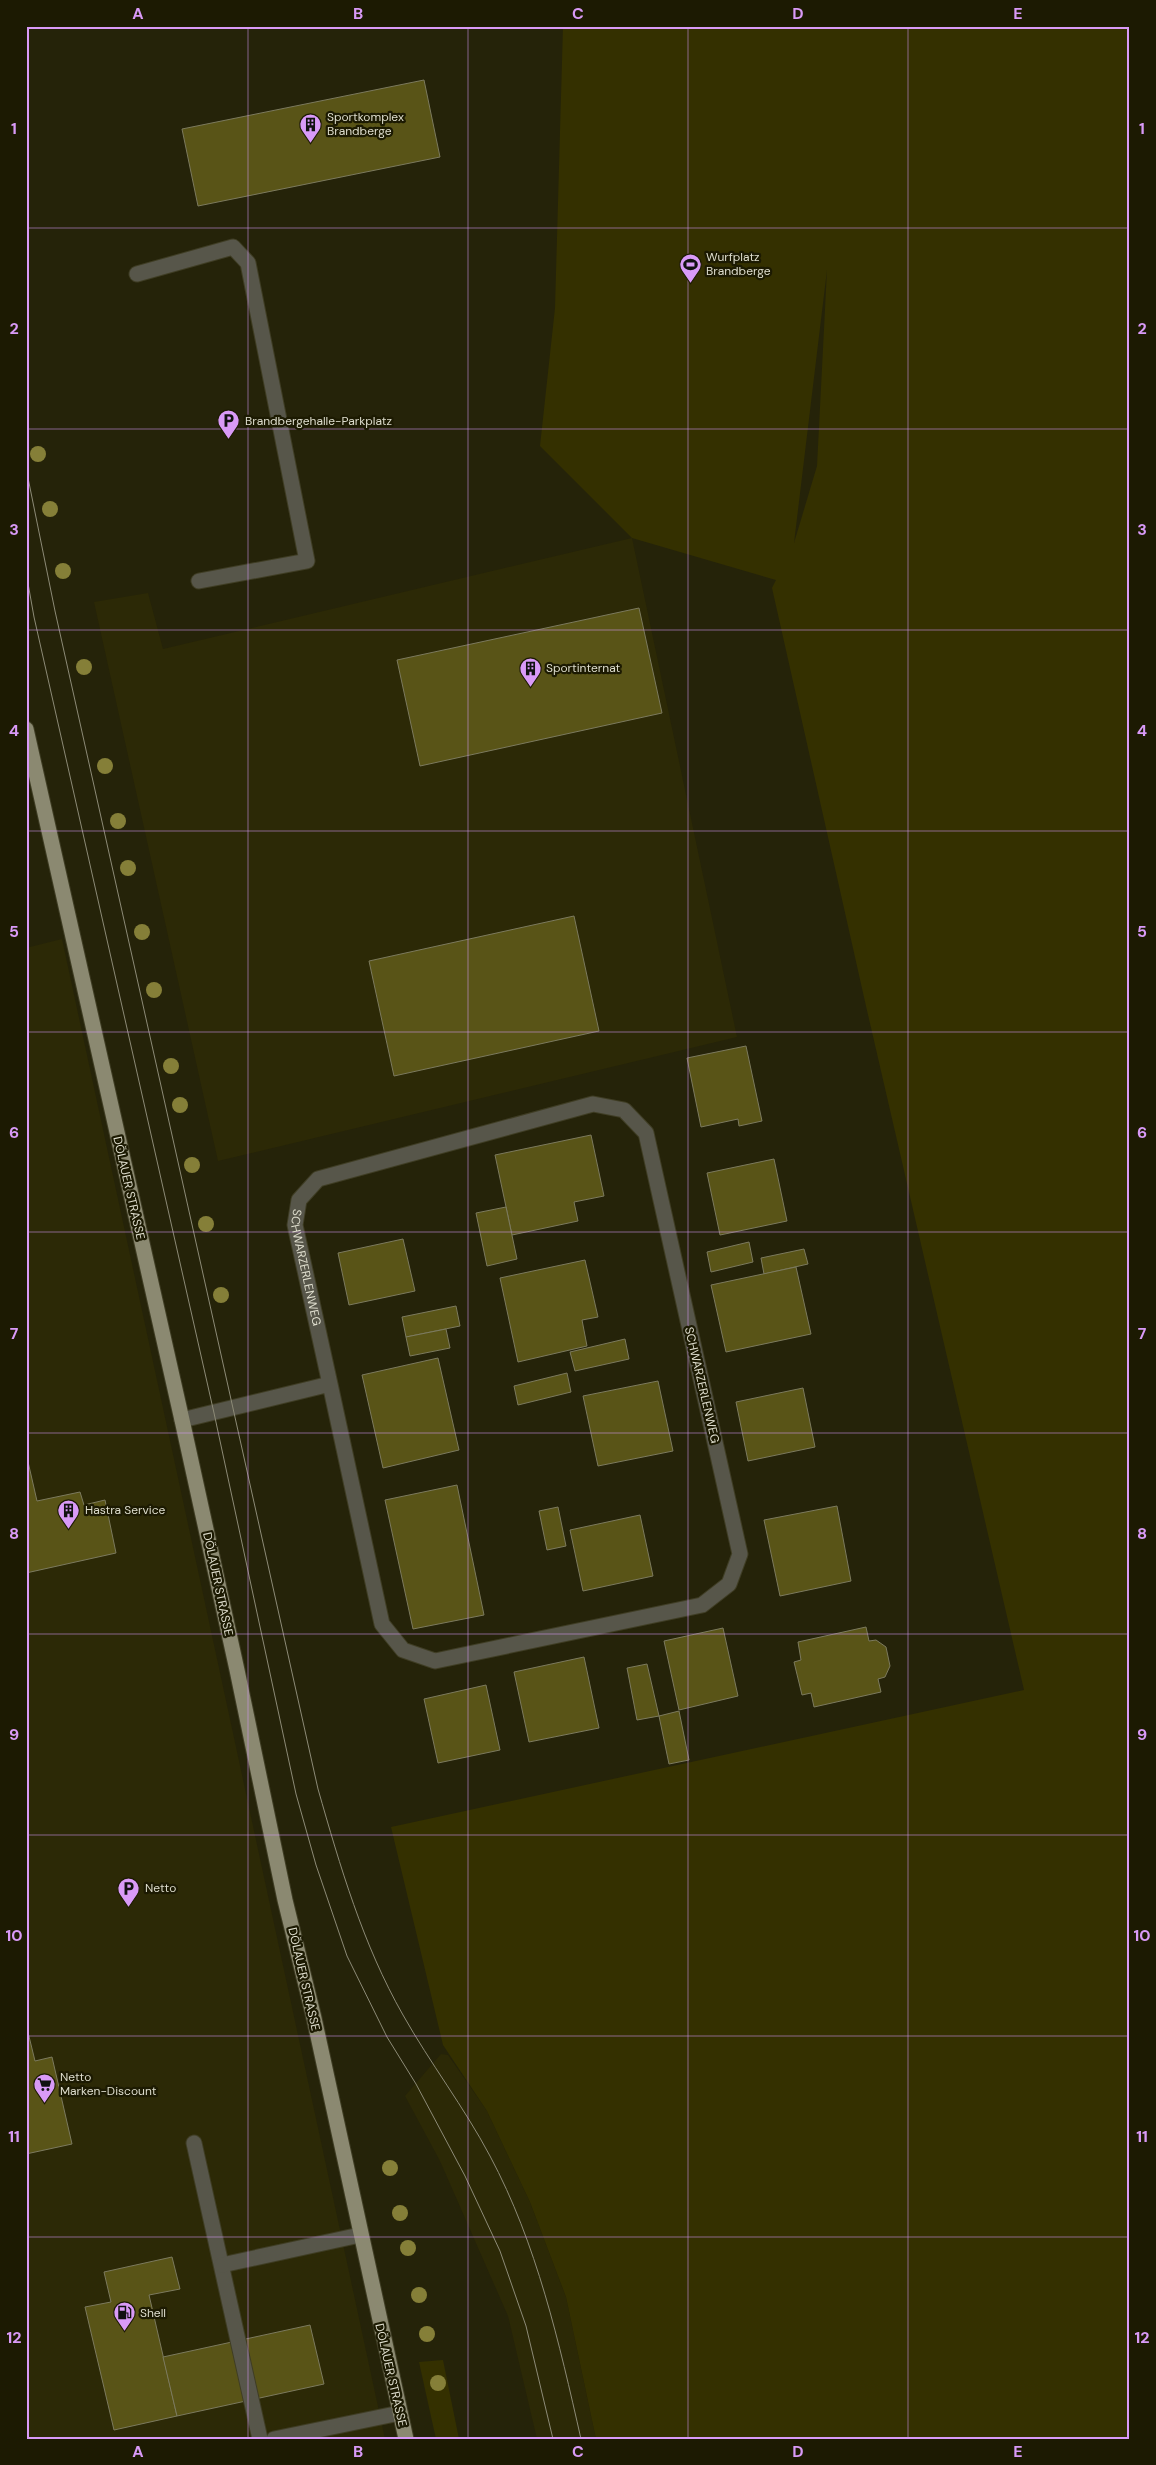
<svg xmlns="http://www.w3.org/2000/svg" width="1156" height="2465" font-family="'DM Sans',sans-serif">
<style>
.built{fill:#2c2906}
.green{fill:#343000;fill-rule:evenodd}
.building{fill:#595417;stroke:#7c7a5e}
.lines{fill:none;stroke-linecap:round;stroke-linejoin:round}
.minor-casing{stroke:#3f3d24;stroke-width:17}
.major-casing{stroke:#3f3d24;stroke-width:17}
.minor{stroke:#57564a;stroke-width:15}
.major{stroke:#8b8971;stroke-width:15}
.tram{stroke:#8d8b77;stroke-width:1}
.tree{fill:#857f38}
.grid{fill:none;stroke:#d99af7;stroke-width:1;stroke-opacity:0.55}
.labels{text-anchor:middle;stroke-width:4.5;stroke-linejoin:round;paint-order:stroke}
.poi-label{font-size:12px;fill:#deddcd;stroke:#1c1a02;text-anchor:start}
.street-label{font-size:12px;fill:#deddcd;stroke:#1c1a02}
.neatline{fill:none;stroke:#d99af7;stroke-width:2}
.grid-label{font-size:16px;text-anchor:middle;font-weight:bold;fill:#d99af7}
</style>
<rect width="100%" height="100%" fill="#252309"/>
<!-- built -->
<g class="built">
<polygon points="632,538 737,1037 218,1161 94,602 148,593 163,649"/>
<polygon points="62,939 385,2439 26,2439 26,948"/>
<polygon points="441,2054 448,2055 487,2111 530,2202 566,2297 596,2439 537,2439 508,2316 440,2161 405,2096"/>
</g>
<!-- green -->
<g class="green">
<path d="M 563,26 L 1130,26 L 1130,2439 L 596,2439 L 566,2297 L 530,2202 L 487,2111 L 443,2045 L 391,1827 L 1024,1690 L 866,1006 L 772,588 L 776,580 L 632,538 L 540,446 L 555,308 ZM 827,270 L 817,466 L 794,543 Z"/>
<polygon points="443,2360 459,2439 436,2439 419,2362"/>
</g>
<!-- building -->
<g class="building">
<polygon points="424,80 440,157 198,206 182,129"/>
<polygon points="639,608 662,713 420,766 397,660"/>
<polygon points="574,916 599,1031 394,1076 369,961"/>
<polygon points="746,1046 762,1121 739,1126 738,1119 701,1127 687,1058"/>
<polygon points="591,1135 604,1196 574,1202 578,1221 512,1235 495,1155"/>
<polygon points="774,1159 787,1221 720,1235 707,1173"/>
<polygon points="506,1207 517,1259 487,1266 476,1213"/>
<polygon points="403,1239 415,1291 349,1305 338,1253"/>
<polygon points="749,1242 753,1262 711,1272 707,1252"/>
<polygon points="804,1249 808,1264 764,1274 761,1258"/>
<polygon points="585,1260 598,1317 582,1320 587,1346 518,1362 500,1278"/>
<polygon points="796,1267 811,1334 726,1352 711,1285"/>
<polygon points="456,1306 460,1326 406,1337 402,1317"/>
<polygon points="446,1329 450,1348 410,1356 406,1337"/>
<polygon points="625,1339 629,1359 575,1371 570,1352"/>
<polygon points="438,1358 459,1450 383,1468 362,1375"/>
<polygon points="567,1373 571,1392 518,1405 514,1386"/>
<polygon points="658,1381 673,1451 598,1466 583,1396"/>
<polygon points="803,1388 815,1447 748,1461 736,1402"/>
<polygon points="26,1453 37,1501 80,1492 84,1505 105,1500 116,1553 26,1573"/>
<polygon points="457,1485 484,1615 413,1629 385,1500"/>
<polygon points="837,1506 851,1581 780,1596 764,1520"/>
<polygon points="558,1507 566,1546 547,1550 539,1511"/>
<polygon points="640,1515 653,1576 583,1591 570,1530"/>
<polygon points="866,1627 869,1641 876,1640 886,1647 890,1666 885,1677 878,1679 881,1692 814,1707 811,1693 802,1695 794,1662 801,1660 798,1642"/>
<polygon points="723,1628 738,1696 679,1710 664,1641"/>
<polygon points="584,1657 599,1728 529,1742 514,1672"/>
<polygon points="647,1664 659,1716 637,1720 627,1668"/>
<polygon points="486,1685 500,1750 438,1763 424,1699"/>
<polygon points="679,1711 689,1760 669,1764 659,1716"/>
<polygon points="26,2024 35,2061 52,2057 72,2144 26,2154"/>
<polygon points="172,2257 180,2289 149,2295 177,2416 114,2430 85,2307 111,2302 104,2272"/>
<polygon points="310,2325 324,2384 177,2416 163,2357"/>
</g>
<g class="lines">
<defs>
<g id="minor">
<polyline points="137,274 233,247 248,263 307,561 199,581"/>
<path id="s1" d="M 182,1420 L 330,1384 L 382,1624 L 403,1650 L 435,1661 L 702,1605 L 729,1584 L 740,1554 L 646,1133 L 624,1110 L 593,1104 L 318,1179 L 299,1200 L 295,1225 L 330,1384"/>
<polyline points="194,2143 260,2439"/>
<polyline points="222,2265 360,2235"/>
<polyline points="274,2439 400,2413"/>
</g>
<polyline id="major" points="26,729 182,1420 237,1670 285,1900 314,2018 406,2439"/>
</defs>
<!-- minor casing -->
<use href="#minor" class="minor-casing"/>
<!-- major casing -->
<use href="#major" class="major-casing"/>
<!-- minor -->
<use href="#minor" class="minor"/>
<!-- major -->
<use href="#major" class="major"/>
<!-- tram -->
<g class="tram">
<path d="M 26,468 L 55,611 L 318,1789 C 340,1866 363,1945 403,2015 C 430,2063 464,2107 490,2156 C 537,2244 559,2342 581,2439"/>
<polyline points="26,572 34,617 214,1413 296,1794 316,1865 347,1956 387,2037 416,2084 465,2176 500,2251 526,2326 553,2439"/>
</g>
</g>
<!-- trees -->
<g class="tree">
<circle cx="38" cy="454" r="8"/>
<circle cx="50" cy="509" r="8"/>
<circle cx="63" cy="571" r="8"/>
<circle cx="84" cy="667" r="8"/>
<circle cx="105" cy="766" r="8"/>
<circle cx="118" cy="821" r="8"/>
<circle cx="128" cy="868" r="8"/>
<circle cx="142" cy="932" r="8"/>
<circle cx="154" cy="990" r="8"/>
<circle cx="171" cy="1066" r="8"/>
<circle cx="180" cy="1105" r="8"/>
<circle cx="192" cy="1165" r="8"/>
<circle cx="206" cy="1224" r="8"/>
<circle cx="221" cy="1295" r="8"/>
<circle cx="390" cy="2168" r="8"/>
<circle cx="400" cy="2213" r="8"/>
<circle cx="408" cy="2248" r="8"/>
<circle cx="419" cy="2295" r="8"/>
<circle cx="427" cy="2334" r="8"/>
<circle cx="438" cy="2383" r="8"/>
</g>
<!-- grid -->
<path class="grid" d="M 248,26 L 248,2439M 468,26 L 468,2439M 688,26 L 688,2439M 908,26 L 908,2439M 26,228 L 1130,228M 26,429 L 1130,429M 26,630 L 1130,630M 26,831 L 1130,831M 26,1032 L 1130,1032M 26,1232 L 1130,1232M 26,1433 L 1130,1433M 26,1634 L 1130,1634M 26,1835 L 1130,1835M 26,2036 L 1130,2036M 26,2237 L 1130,2237"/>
<!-- icons -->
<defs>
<symbol id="building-pin" viewBox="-11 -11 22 30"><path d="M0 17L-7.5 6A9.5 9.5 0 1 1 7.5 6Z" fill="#d99af7" stroke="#1c1a02"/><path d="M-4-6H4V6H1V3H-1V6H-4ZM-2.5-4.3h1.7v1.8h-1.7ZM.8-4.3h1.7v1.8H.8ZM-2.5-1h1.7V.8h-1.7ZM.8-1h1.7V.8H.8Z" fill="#111"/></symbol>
<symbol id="stadium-pin" viewBox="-11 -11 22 30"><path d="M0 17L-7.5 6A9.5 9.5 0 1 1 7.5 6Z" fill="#d99af7" stroke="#1c1a02"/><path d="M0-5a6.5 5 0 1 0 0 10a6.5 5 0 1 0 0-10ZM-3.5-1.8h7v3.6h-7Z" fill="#111"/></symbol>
<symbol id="parking-pin" viewBox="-11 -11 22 30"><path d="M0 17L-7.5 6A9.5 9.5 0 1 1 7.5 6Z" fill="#d99af7" stroke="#1c1a02"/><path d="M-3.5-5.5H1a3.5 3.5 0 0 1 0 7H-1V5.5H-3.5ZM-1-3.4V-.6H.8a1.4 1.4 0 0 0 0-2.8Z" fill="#111"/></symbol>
<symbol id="supermarket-pin" viewBox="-11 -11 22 30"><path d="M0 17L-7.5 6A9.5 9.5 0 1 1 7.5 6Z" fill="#d99af7" stroke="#1c1a02"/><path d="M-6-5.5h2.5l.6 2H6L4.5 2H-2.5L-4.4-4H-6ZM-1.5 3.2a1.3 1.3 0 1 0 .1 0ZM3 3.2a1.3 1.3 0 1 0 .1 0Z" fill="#111"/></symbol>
<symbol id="fuel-pin" viewBox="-11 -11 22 30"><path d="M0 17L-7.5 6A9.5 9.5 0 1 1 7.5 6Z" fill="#d99af7" stroke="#1c1a02"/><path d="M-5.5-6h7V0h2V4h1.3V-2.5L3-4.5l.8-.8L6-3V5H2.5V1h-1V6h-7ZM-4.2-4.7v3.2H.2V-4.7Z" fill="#111"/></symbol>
</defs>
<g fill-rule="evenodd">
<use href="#building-pin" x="298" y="112" width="25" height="34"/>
<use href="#stadium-pin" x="678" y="252" width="25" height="34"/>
<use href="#parking-pin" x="216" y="408" width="25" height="34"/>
<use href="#building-pin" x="518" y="656" width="25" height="34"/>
<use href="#building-pin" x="56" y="1498" width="25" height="34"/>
<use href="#parking-pin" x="116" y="1876" width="25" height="34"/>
<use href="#supermarket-pin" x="32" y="2072" width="25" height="34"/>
<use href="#fuel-pin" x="112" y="2300" width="25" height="34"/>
</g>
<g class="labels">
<!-- poi labels -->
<g class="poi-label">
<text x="327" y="121">Sportkomplex<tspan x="327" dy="14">Brandberge</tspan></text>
<text x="706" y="261">Wurfplatz<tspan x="706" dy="14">Brandberge</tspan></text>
<text x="245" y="425">Brandbergehalle-Parkplatz</text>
<text x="546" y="672">Sportinternat</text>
<text x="85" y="1514">Hastra Service</text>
<text x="145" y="1892">Netto</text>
<text x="60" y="2081">Netto<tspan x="60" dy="14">Marken-Discount</tspan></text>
<text x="140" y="2317">Shell</text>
</g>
<!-- street labels -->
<g class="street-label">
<text transform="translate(129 1188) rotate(77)" y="4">DÖLAUER STRASSE</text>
<text dy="4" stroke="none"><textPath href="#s1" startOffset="1681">SCHWARZERLENWEG</textPath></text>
<text transform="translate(702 1385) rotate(77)" y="4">SCHWARZERLENWEG</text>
<text transform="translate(218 1584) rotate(78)" y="4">DÖLAUER STRASSE</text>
<text transform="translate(304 1979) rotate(77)" y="4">DÖLAUER STRASSE</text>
<text transform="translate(391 2375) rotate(77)" y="4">DÖLAUER STRASSE</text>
</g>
</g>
<!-- border -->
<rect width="1156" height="2465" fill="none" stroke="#1c1a02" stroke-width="55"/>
<rect x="28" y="28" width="1100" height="2410" class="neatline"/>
<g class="grid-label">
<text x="138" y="19">A</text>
<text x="358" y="19">B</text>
<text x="578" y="19">C</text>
<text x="798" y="19">D</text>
<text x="1018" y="19">E</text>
<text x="14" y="134">1</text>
<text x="1142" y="134">1</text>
<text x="14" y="334">2</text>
<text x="1142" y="334">2</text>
<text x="14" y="535">3</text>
<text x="1142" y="535">3</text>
<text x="14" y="736">4</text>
<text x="1142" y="736">4</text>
<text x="14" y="937">5</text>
<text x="1142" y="937">5</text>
<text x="14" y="1138">6</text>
<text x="1142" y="1138">6</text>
<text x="14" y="1339">7</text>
<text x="1142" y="1339">7</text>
<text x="14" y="1539">8</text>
<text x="1142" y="1539">8</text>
<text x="14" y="1740">9</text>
<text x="1142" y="1740">9</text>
<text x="14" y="1941">10</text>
<text x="1142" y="1941">10</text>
<text x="14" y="2142">11</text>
<text x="1142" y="2142">11</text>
<text x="14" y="2343">12</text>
<text x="1142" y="2343">12</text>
<text x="138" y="2457">A</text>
<text x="358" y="2457">B</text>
<text x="578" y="2457">C</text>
<text x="798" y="2457">D</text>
<text x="1018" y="2457">E</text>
</g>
</svg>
